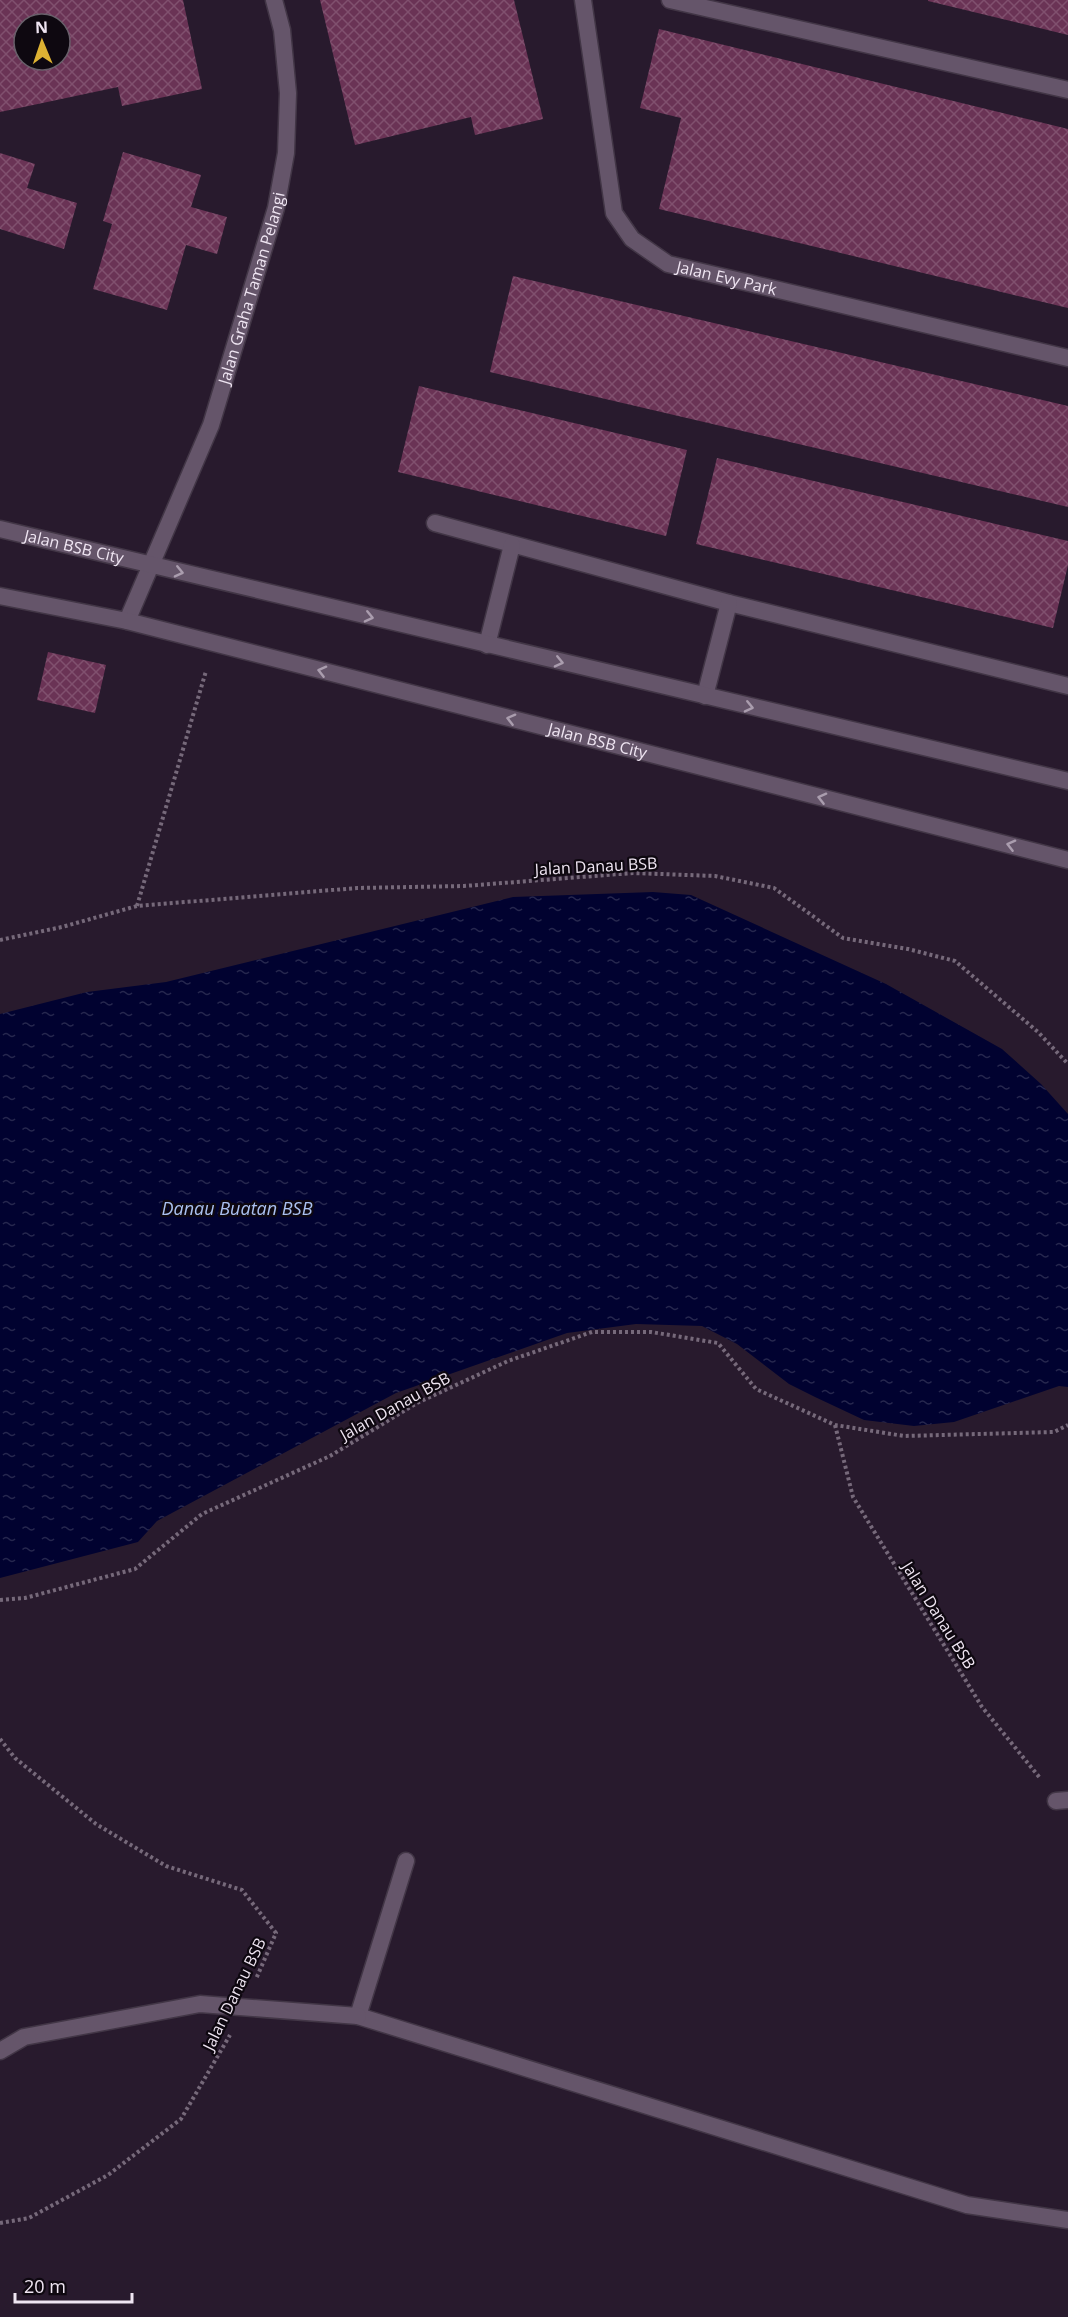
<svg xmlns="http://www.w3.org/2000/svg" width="1068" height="2317" font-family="'Open Sans',sans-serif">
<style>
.water{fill:url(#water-ripples)}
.building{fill:url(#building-cross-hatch);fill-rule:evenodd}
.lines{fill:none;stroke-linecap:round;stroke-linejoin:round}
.service-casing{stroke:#423646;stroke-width:19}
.pedestrian-casing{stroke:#423646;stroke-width:19}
.minor-casing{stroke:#423646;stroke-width:19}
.tertiary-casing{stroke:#423646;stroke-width:19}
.path{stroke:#76697a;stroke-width:4;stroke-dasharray:3 3;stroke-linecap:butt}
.service{stroke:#65556a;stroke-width:16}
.pedestrian{stroke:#65556a;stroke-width:16}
.minor{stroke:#65556a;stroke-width:16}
.tertiary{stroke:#65556a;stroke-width:16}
.oneway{stroke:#aa9dae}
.labels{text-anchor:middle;stroke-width:4.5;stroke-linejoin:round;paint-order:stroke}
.street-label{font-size:16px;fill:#efe5f2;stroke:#0e0810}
.water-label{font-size:18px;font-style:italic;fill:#aac0f0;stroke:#0e0810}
</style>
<defs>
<pattern id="water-ripples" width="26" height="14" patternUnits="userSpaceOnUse" patternTransform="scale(1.5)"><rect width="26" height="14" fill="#010230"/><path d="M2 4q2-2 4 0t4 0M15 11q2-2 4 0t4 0" fill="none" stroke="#26274e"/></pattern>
<pattern id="building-cross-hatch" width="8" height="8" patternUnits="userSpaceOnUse" patternTransform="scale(1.5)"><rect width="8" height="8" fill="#6a3355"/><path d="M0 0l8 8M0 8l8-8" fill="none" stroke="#80506e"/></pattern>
</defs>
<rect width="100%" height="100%" fill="#281a2d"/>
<!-- water -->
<polygon class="water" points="653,892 691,895 886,984 1002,1049 1041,1084 1068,1114 1068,1387 1059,1386 954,1422 914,1426 864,1420 815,1397 789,1384 737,1344 702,1326 636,1324 567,1333 396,1393 157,1521 138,1542 0,1578 0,1014 87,992 166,982 513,897"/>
<!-- building -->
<g class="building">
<path d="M 0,0 L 183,0 L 202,89 L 122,106 L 118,87 L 0,112 ZM 24,24 L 60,24 L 60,60 L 24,60 Z"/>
<polygon points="320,0 514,0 543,119 475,135 471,117 355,145"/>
<polygon points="928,0 1068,0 1068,35 928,1"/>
<polygon points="659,29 1068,129 1068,308 659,209 681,118 640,108"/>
<polygon points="123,152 201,175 191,207 227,217 217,254 186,245 167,310 93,289 112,224 103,221"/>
<polygon points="0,153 35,164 27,188 77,203 64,249 0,229"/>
<polygon points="513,276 1068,406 1068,507 490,372"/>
<polygon points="419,386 687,450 666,536 398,472"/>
<polygon points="717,458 1068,541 1068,565 1053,628 696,544"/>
<polygon points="48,652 106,665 95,713 37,700"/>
</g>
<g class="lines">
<defs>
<g id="service">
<polyline points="435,523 729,603 1068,686"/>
<polyline points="487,645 512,545"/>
<polyline points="705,696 729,603"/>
</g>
<polyline id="pedestrian" points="1056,1801 1068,1800"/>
<g id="minor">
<path id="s1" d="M 583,0 L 614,213 L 632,239 L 668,264 L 1068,358"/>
<polyline points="670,0 1068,90"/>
<path id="s2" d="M 127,621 L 211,425 L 276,208 L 286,153 L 288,93 L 282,30 L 274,0"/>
<polyline points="406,1861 358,2016 967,2205 1068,2220"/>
<polyline points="0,2051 24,2037 200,2004 358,2016"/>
</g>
<g id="tertiary">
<path id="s3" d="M 0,529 L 1068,781"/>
<path id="s4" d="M 0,596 L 127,621 L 1068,860"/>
</g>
</defs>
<!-- service casing -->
<use href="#service" class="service-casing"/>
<!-- pedestrian casing -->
<use href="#pedestrian" class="pedestrian-casing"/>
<!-- minor casing -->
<use href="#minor" class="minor-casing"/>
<!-- tertiary casing -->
<use href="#tertiary" class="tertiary-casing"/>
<!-- path -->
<g class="path">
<polyline points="137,906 206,671"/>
<polyline points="0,940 62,927 137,906 357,888 464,886 633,873 715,876 774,888 843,938 908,949 955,961 1038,1032 1068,1064"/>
<polyline points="835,1425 853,1497 982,1707 1040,1778"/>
<polyline points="0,1600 25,1598 135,1569 202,1514 330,1456 417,1403 508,1361 592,1332 651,1332 718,1343 756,1389 835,1425 904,1436 1054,1432 1068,1425"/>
<polyline points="0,1739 15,1758 96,1824 166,1866 242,1890 276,1933 256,1979"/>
<polyline points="0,2223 29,2218 108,2175 181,2119 230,2035"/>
</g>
<!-- service -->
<use href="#service" class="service"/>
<!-- pedestrian -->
<use href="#pedestrian" class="pedestrian"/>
<!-- minor -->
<use href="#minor" class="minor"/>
<!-- tertiary -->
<use href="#tertiary" class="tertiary"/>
</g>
<!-- one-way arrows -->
<defs><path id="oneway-chevron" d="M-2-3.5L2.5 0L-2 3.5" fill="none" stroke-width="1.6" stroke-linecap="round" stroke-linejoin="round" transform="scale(1.5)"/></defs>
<g class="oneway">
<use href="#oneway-chevron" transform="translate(179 572) rotate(13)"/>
<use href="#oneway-chevron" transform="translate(369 617) rotate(13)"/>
<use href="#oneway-chevron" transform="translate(559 662) rotate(13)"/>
<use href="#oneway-chevron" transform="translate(322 671) rotate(-166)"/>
<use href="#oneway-chevron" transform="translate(749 707) rotate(13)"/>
<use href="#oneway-chevron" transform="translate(511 719) rotate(-166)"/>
<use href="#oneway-chevron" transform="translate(822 798) rotate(-166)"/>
<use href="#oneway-chevron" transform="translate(1011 845) rotate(-166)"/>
</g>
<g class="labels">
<!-- street labels -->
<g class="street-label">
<text dy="6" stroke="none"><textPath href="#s1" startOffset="351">Jalan Evy Park</textPath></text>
<text dy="6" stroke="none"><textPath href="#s2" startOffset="356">Jalan Graha Taman Pelangi</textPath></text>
<text dy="6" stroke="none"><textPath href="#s3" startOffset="76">Jalan BSB City</textPath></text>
<text dy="6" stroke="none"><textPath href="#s4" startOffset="615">Jalan BSB City</textPath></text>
<text transform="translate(596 866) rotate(-3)" y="6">Jalan Danau BSB</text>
<text transform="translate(395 1406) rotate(-29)" y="6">Jalan Danau BSB</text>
<text transform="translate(939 1615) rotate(58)" y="6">Jalan Danau BSB</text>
<text transform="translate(234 1994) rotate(-64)" y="6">Jalan Danau BSB</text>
</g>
<!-- water labels -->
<g class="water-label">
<text x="237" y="1215">Danau Buatan BSB</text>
</g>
</g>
<!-- north arrow -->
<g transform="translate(42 42) rotate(358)"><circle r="28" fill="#0e0810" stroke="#68606a" stroke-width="1.5"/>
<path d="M0-4.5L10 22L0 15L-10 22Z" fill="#ddb133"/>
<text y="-9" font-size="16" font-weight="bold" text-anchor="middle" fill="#efe5f2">N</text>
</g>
<!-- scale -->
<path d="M15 2293v9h117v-9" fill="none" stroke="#efe5f2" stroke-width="3"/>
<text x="24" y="2293" font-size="18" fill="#efe5f2" stroke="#0e0810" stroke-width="4.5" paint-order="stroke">20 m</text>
</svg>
